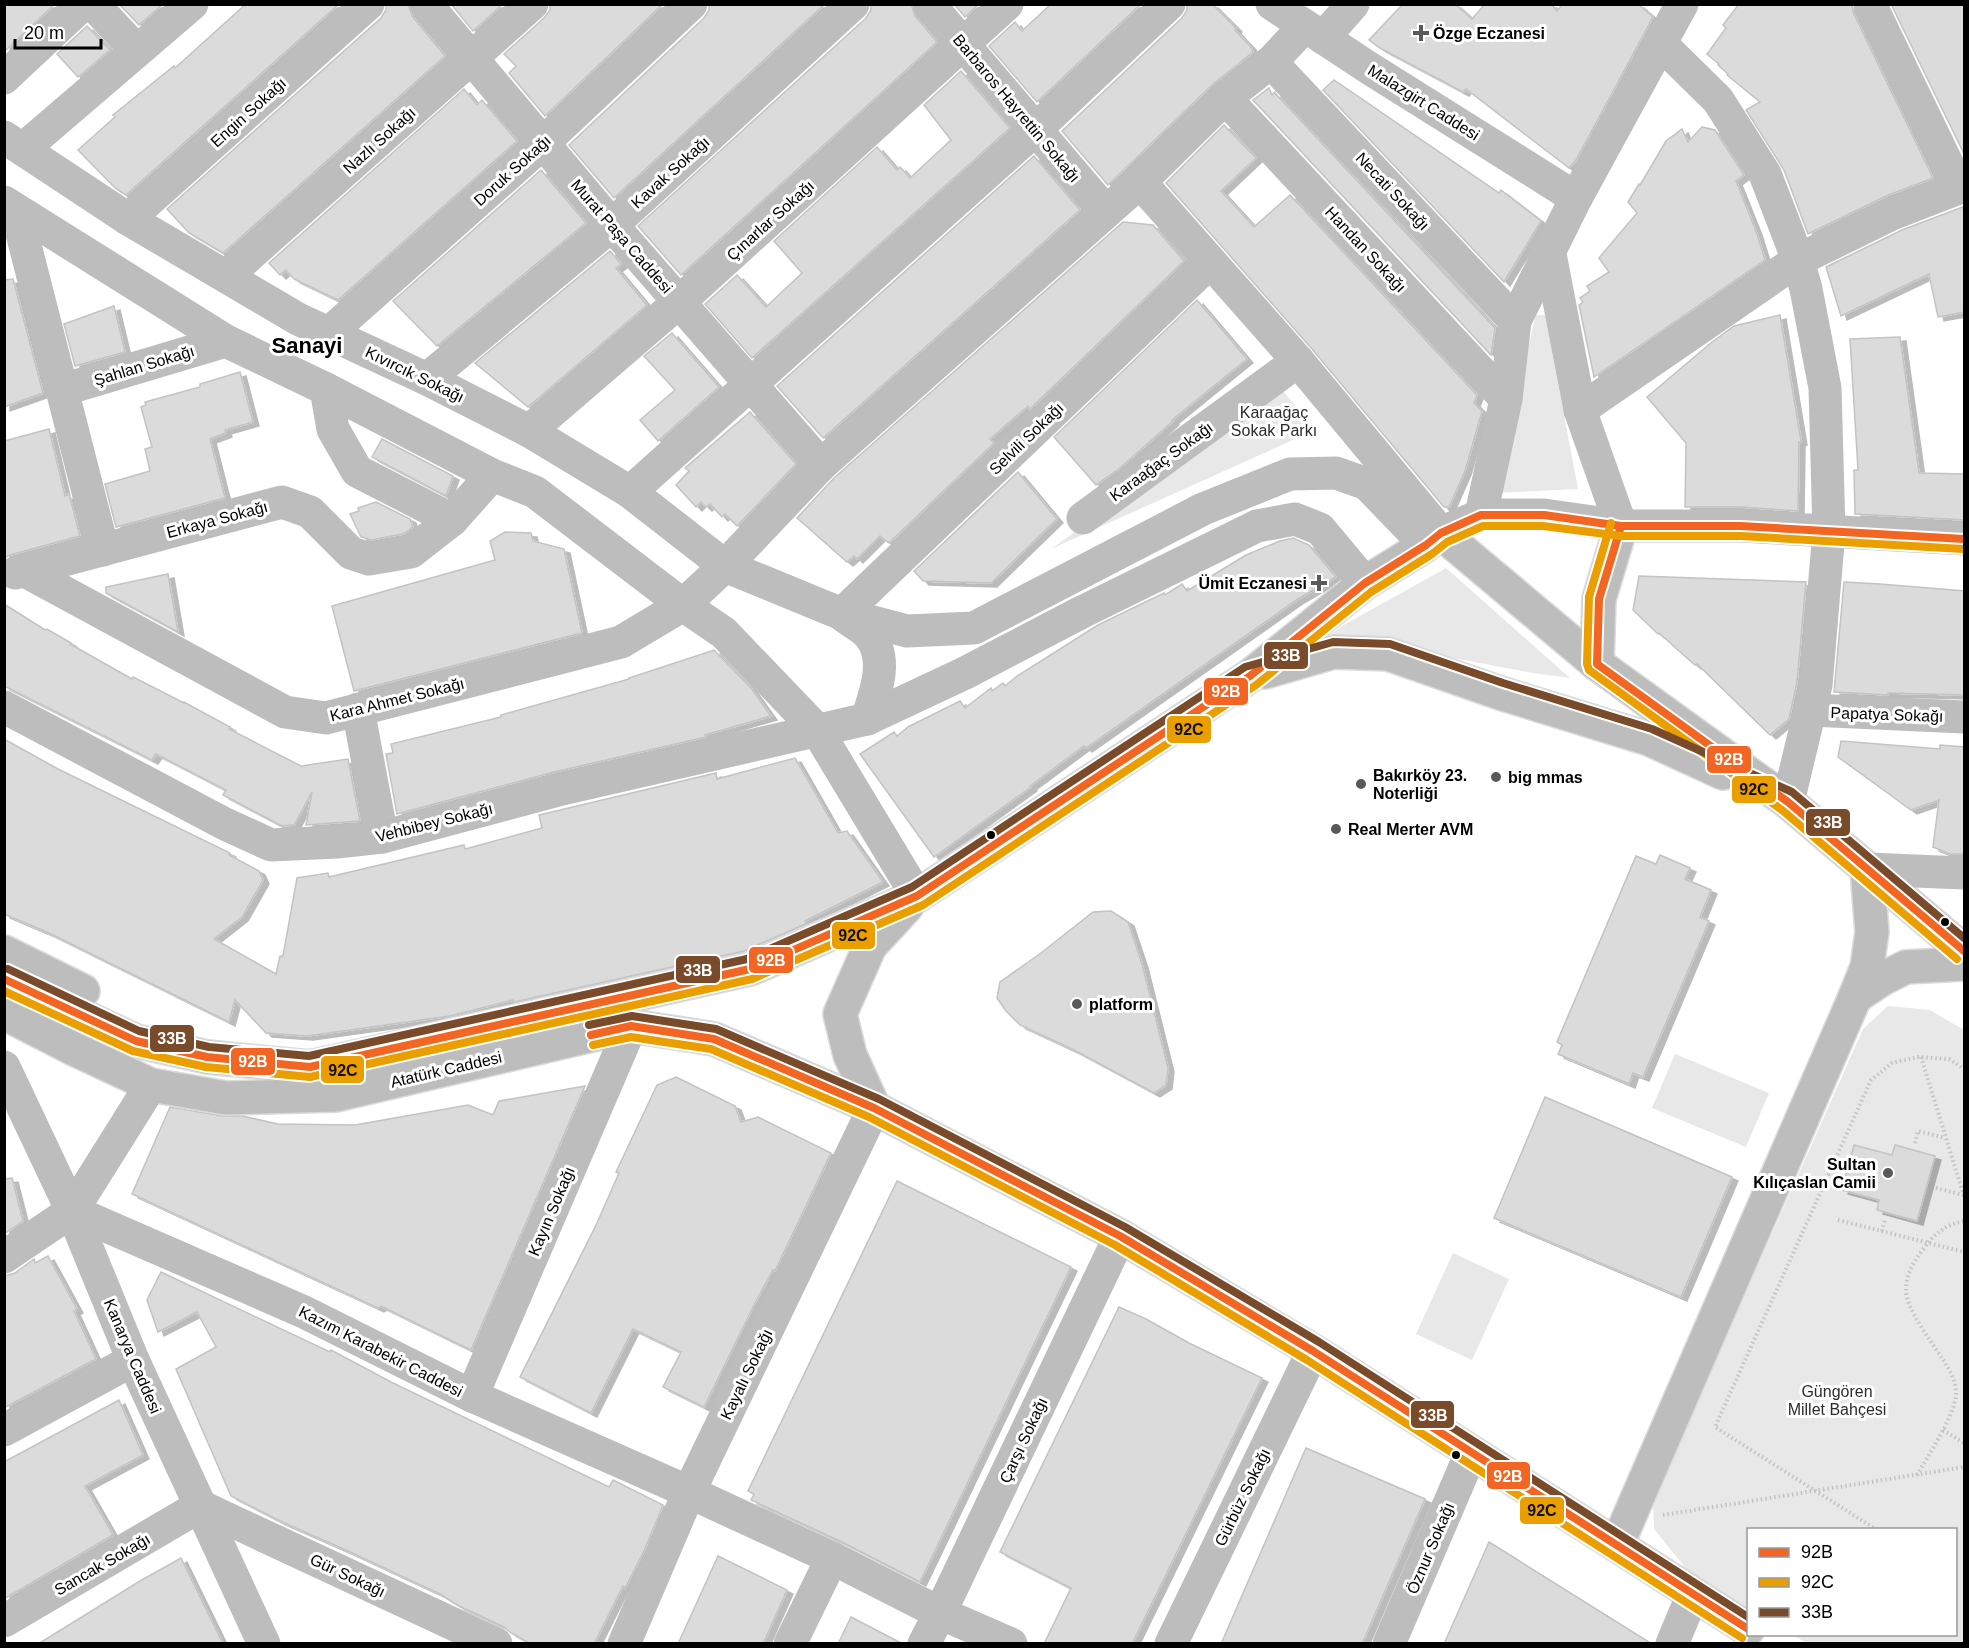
<svg xmlns="http://www.w3.org/2000/svg" width="1969" height="1648" font-family="Arial,sans-serif">
<style>
.green{fill:#e8e8e8}
.building{fill:#dbdbdb;stroke:#c3c3c3;stroke-width:1.5;filter:url(#shadow)}
.lines{fill:none;stroke-linecap:round;stroke-linejoin:round}
.major-casing{stroke:#dbdbdb;stroke-width:36}
.path{stroke:#c2c2c2;stroke-width:4;stroke-dasharray:1.5 3;stroke-linecap:butt}
.minor{stroke:#bdbdbd;stroke-width:33}
.major{stroke:#bdbdbd;stroke-width:33}
.bus-1-casing{stroke:#fff;stroke-width:12}
.bus-2-casing{stroke:#fff;stroke-width:12}
.bus-3-casing{stroke:#fff;stroke-width:12}
.bus-1{stroke:#f26522;stroke-width:8}
.bus-2{stroke:#eb9e00;stroke-width:8}
.bus-3{stroke:#7a4b2a;stroke-width:8}
.poi-dot{fill:#595959;stroke:#fff;stroke-width:2}
.bus-dot{fill:#000;stroke:#fff;stroke-width:2}
.labels{text-anchor:middle;stroke-width:6;stroke-linejoin:round;paint-order:stroke}
.poi-label{font-size:16px;font-weight:bold;fill:#000;stroke:#fff;text-anchor:start}
.street-label{font-size:16px;fill:#000;stroke:#fff}
.park-label{font-size:16px;fill:#2c2c2c;stroke:#fff}
.district-label{font-size:22px;font-weight:bold;fill:#000;stroke:#fff}
.line-badge{stroke:#fff;stroke-width:2}
.badge-label{font-size:16px;text-anchor:middle;font-weight:bold;fill:#fff}
.pale-badge-label{font-size:16px;text-anchor:middle;font-weight:bold;fill:#111}
</style>
<defs>
<filter id="shadow"><feDropShadow dx="6" dy="4" stdDeviation="0" flood-color="#0004"/></filter>
</defs>
<rect width="100%" height="100%" fill="#fff"/>
<!-- green -->
<g class="green">
<polygon points="1536,315 1545,315 1578,489 1492,493"/>
<polygon points="1279,386 1315,430 1051,549"/>
<polygon points="1446,568 1570,678 1533,673 1412,650 1318,644 1342,626"/>
<polygon points="1888,1006 1930,1010 1964,1030 1964,1643 1807,1643 1792,1635 1956,1634 1956,1530 1748,1530 1748,1608 1688,1571 1654,1529 1653,1502 1863,1029"/>
<polygon points="1675,1054 1769,1093 1746,1147 1652,1108"/>
<polygon points="1453,1253 1509,1279 1472,1360 1416,1334"/>
</g>
<!-- building -->
<g class="building">
<polygon points="4,4 55,4 4,52"/>
<polygon points="119,4 163,4 139,25"/>
<polygon points="246,4 339,4 126,195 115,188 78,150 115,117 113,115 174,66 175,68"/>
<polygon points="386,4 408,4 412,16 445,56 223,253 189,233 167,209 381,18 386,10"/>
<polygon points="451,4 503,4 473,31"/>
<polygon points="550,4 663,4 545,116 509,73 516,66 504,54 544,18 550,10"/>
<polygon points="709,4 825,4 614,198 569,145 704,18 709,10"/>
<polygon points="871,4 911,4 915,16 937,42 681,275 638,226 866,18 871,10"/>
<polygon points="954,4 979,4 965,17"/>
<polygon points="1051,4 1141,4 1037,102 989,46 1015,22 1022,31"/>
<polygon points="1187,4 1212,4 1236,28 1235,30 1250,46 1253,52 1212,85 1108,185 1062,131 1182,18 1187,10"/>
<polygon points="1403,4 1455,4 1472,19 1485,4 1551,4 1557,11 1563,4 1638,4 1653,17 1576,160 1569,168 1466,89 1463,92 1380,48 1369,40"/>
<polygon points="1739,4 1852,4 1853,12 1933,178 1886,196 1808,234 1784,170 1746,110 1760,102 1727,75 1728,74 1718,65 1719,64 1707,54 1726,28 1723,25"/>
<polygon points="1891,4 1965,4 1965,156"/>
<polygon points="87,26 110,50 78,77 57,54"/>
<polygon points="961,71 1010,128 752,358 705,304 737,275 766,307 802,273 774,241 877,147 897,170 900,167 910,178 951,140 924,105"/>
<polygon points="1334,80 1499,193 1501,190 1541,221 1504,282 1323,90"/>
<polygon points="1269,88 1272,95 1275,93 1495,328 1491,355 1253,100"/>
<polygon points="464,89 477,105 482,100 517,141 338,300 294,279 286,270 280,275 269,263"/>
<polygon points="1224,125 1256,158 1221,191 1254,227 1290,195 1477,395 1474,403 1482,411 1465,471 1449,507 1444,507 1312,349 1166,183"/>
<polygon points="1702,127 1715,130 1744,175 1736,181 1756,231 1765,260 1594,377 1579,305 1583,302 1580,298 1590,291 1587,286 1609,272 1599,258 1637,213 1628,202 1639,184 1640,185 1666,141 1682,129 1688,142"/>
<polygon points="1034,156 1080,210 823,438 777,386"/>
<polygon points="541,170 586,223 437,346 393,301"/>
<polygon points="1965,206 1965,312 1938,317 1929,274 1841,316 1826,267 1902,230"/>
<polygon points="1123,222 1153,225 1184,261 1030,409 1028,406 990,439 994,443 889,543 880,536 857,559 854,556 847,562 797,518 834,478"/>
<polygon points="610,251 621,264 616,268 647,305 528,407 475,363"/>
<polygon points="13,279 43,393 4,407 4,280"/>
<polygon points="1197,300 1247,359 1172,420 1173,421 1120,468 1096,485 1054,437"/>
<polygon points="114,306 125,352 75,366 64,324"/>
<polygon points="1780,315 1801,441 1799,442 1798,511 1741,507 1685,507 1686,443 1647,397 1712,342 1734,326"/>
<polygon points="672,333 719,387 658,441 640,420 675,390 644,356"/>
<polygon points="1900,337 1919,473 1965,474 1965,520 1855,514 1854,470 1858,470 1850,339"/>
<polygon points="240,372 253,422 225,430 226,433 210,439 225,498 116,527 105,484 150,471 145,449 152,447 141,407 146,405 145,402 200,387 200,384"/>
<polygon points="750,412 796,464 737,526 725,514 722,517 710,504 706,507 701,502 696,507 676,485 689,471 685,468"/>
<polygon points="49,429 65,496 69,494 80,536 10,555 4,558 4,441"/>
<polygon points="382,439 453,476 446,496 372,457"/>
<polygon points="1018,472 1057,519 991,583 923,581 914,571"/>
<polygon points="376,502 410,519 413,527 403,534 371,540 361,537 350,514 359,511 358,508"/>
<polygon points="505,532 531,533 533,541 564,549 582,633 354,691 332,606 495,560 490,541"/>
<polygon points="1293,538 1309,545 1336,577 1298,599 1086,748 1084,746 1030,786 1031,787 934,857 860,754 894,732 897,736 908,727 960,701 965,708 991,688 992,691 1003,683 1005,686 1017,676 1098,625 1164,593 1165,595 1182,584 1187,591 1246,555 1280,541"/>
<polygon points="168,574 178,632 106,593 106,587"/>
<polygon points="1639,576 1806,582 1797,682 1789,719 1770,735 1697,664 1695,665 1659,633 1658,634 1633,610"/>
<polygon points="1844,582 1880,584 1965,591 1965,695 1888,693 1888,695 1834,692"/>
<polygon points="4,604 45,630 47,629 71,643 70,644 132,679 133,677 184,703 184,702 230,727 229,729 301,766 348,759 360,821 306,825 312,792 294,825 282,826 223,795 226,790 156,754 152,760 4,686"/>
<polygon points="714,650 751,688 771,716 705,735 706,737 554,772 397,814 386,754 393,753 391,744 501,717 501,715 629,679 629,678"/>
<polygon points="4,739 58,769 230,853 229,855 259,871 263,880 242,917 214,939 276,974 280,956 283,956 297,878 328,873 329,877 464,845 465,849 542,828 539,815 716,773 717,779 795,758 838,833 847,831 883,882 805,921 806,924 803,925 744,951 514,1002 513,1000 450,1016 307,1036 266,1033 235,1000 229,1022 49,933 4,914"/>
<polygon points="1841,741 1940,749 1940,745 1965,747 1965,854 1950,854 1933,847 1939,800 1911,810 1838,757"/>
<polygon points="1660,855 1690,868 1685,879 1711,890 1700,917 1709,921 1643,1077 1633,1073 1629,1084 1558,1054 1562,1045 1557,1042 1636,856 1656,864"/>
<polygon points="1111,911 1128,922 1142,964 1168,1068 1166,1085 1154,1093 1074,1050 1020,1025 1006,1011 997,998 1000,982 1041,953 1093,912"/>
<polygon points="676,1077 735,1106 741,1122 758,1117 831,1153 775,1271 773,1270 754,1305 704,1407 663,1387 681,1352 633,1329 591,1413 520,1377 597,1223 619,1173 616,1172 657,1085"/>
<polygon points="585,1086 471,1350 381,1306 378,1308 132,1194 170,1107 223,1116 242,1116 278,1124 355,1125 468,1105 493,1115 499,1101"/>
<polygon points="1545,1097 1732,1177 1681,1297 1494,1218"/>
<polygon points="1854,1145 1892,1155 1895,1145 1935,1156 1917,1221 1877,1210 1879,1200 1842,1190"/>
<polygon points="12,1178 23,1221 4,1234 4,1179"/>
<polygon points="897,1181 1071,1267 920,1582 840,1541 751,1500 754,1494 748,1491"/>
<polygon points="48,1256 77,1309 74,1311 96,1359 4,1408 4,1276 15,1273 34,1259 35,1263"/>
<polygon points="161,1272 330,1352 331,1350 393,1383 609,1487 613,1480 663,1505 644,1551 625,1588 623,1586 594,1644 531,1644 511,1633 504,1627 459,1606 440,1594 348,1551 280,1521 231,1496 176,1369 216,1347 197,1312 158,1332 147,1300"/>
<polygon points="1119,1307 1146,1319 1189,1343 1262,1378 1132,1644 1044,1644 1071,1588 1000,1552"/>
<polygon points="119,1400 143,1455 85,1486 113,1535 4,1599 4,1462"/>
<polygon points="1306,1448 1425,1499 1362,1644 1221,1644"/>
<polygon points="1489,1542 1652,1644 1444,1644"/>
<polygon points="718,1556 787,1590 763,1644 678,1644"/>
<polygon points="181,1558 223,1644 38,1644 140,1581"/>
<polygon points="851,1617 903,1644 838,1644"/>
</g>
<g class="lines">
<defs>
<g id="major">
<polyline points="1597,664 1599,599 1621,526"/>
<polyline points="1265,672 1334,652 1388,654 1500,693 1649,739 1723,773"/>
<polyline points="1867,869 1872,932 1867,967 1855,997 1882,979 1906,967 1964,964"/>
<polyline points="4,952 83,991"/>
<polyline points="4,979 136,1041 207,1057 310,1067 750,969 917,896 1250,676 1365,583 1426,545 1441,533 1597,664 1788,802 1964,951"/>
<polyline points="4,1013 74,1049 151,1085 226,1098 336,1095 631,1026 714,1039 874,1108 1120,1236 1313,1351 1748,1629"/>
<polyline points="874,1108 850,1055 840,1014 870,946 907,906"/>
<polyline points="1617,1545 1855,997"/>
</g>
</defs>
<!-- major casing -->
<use href="#major" class="major-casing"/>
<!-- path -->
<g class="path">
<polyline points="1921,1057 1964,1196"/>
<polyline points="1915,1143 1918,1131 1945,1138"/>
<polyline points="1936,1188 1963,1195"/>
<polyline points="1838,1220 1964,1252"/>
<polyline points="1882,1231 1885,1219"/>
<polyline points="1943,1430 1964,1443"/>
<path d="M 1917,1475 C 1928,1456 1954,1416 1956,1396 C 1957,1382 1949,1369 1942,1358 C 1932,1343 1905,1307 1906,1290 C 1906,1275 1913,1263 1921,1252 C 1933,1235 1944,1225 1964,1221"/>
<polyline points="1663,1515 1964,1467"/>
<polyline points="1877,1530 1715,1427 1871,1080 1892,1063 1917,1057 1949,1059 1964,1069"/>
</g>
<!-- minor -->
<g class="minor">
<polyline points="93,4 137,51"/>
<polyline points="426,4 612,225 821,465"/>
<polyline points="929,4 1106,212"/>
<polyline points="1272,4 1369,68 1576,198"/>
<polyline points="1870,4 1959,188"/>
<polyline points="1323,38 1353,4"/>
<polyline points="1661,44 1718,100 1765,174 1798,260 1806,289 1825,388 1829,531 1816,685 1788,802"/>
<polyline points="1271,62 1515,321"/>
<polyline points="4,78 83,4"/>
<polyline points="1225,98 1506,399"/>
<polyline points="4,137 128,219 298,319 427,379 529,431 630,492 725,566 842,614 907,631 974,628 1203,509 1290,474 1336,473 1367,484 1426,545"/>
<polyline points="23,149 192,4"/>
<polyline points="1140,182 1298,361 1441,533 1481,515 1544,515 1621,526 1741,526 1964,539"/>
<polyline points="4,202 226,341 326,389 492,475 535,492 683,605 724,633 817,730 917,896"/>
<polyline points="16,210 103,550"/>
<polyline points="128,219 368,4"/>
<polyline points="1550,254 1580,410 1621,526"/>
<polyline points="226,276 532,4"/>
<polyline points="329,333 543,143 691,4"/>
<polyline points="427,379 612,225 853,4"/>
<polyline points="326,389 333,429 357,471 452,520"/>
<polyline points="62,390 226,341"/>
<polyline points="1580,410 1798,260 1894,213 1964,186"/>
<polyline points="529,431 679,302 1007,4"/>
<polyline points="630,492 1035,130 1169,4"/>
<polyline points="1481,515 1506,399 1515,321 1576,198 1682,4"/>
<polyline points="1083,518 1298,361"/>
<polyline points="25,571 285,712 326,718 621,642 683,605 725,566 821,465 1140,182 1225,98 1271,62 1305,26"/>
<polyline points="15,573 282,502 310,512 351,553 369,559 411,552 452,520 492,475"/>
<polyline points="842,614 1210,262"/>
<path d="M 843,615 C 851,622 864,628 870,636 C 889,660 875,694 867,719"/>
<polyline points="4,707 225,824 271,845 337,842 382,837 558,790 867,719 965,673 1080,613 1257,526 1295,519 1320,529 1365,583"/>
<polyline points="358,709 382,837"/>
<polyline points="1810,710 1964,717"/>
<polyline points="1867,869 1964,873"/>
<polyline points="4,1067 72,1211 133,1360 264,1644"/>
<polyline points="72,1211 304,1312 472,1396 689,1492 832,1558 940,1613 1011,1644"/>
<polyline points="4,1257 72,1211 151,1085"/>
<polyline points="472,1396 631,1026"/>
<polyline points="4,1430 133,1360"/>
<polyline points="4,1621 200,1506 496,1644"/>
<polyline points="624,1644 689,1492 874,1108"/>
<polyline points="790,1644 832,1558"/>
<polyline points="924,1644 940,1613 1120,1236"/>
<polyline points="1171,1644 1313,1351"/>
<polyline points="1389,1644 1471,1453"/>
<polyline points="1672,1644 1693,1594"/>
</g>
<!-- major -->
<use href="#major" class="major"/>
<defs>
<g id="bus-1">
<polyline points="1621,526 1599,599 1597,664 1788,802 1964,951"/>
<polyline points="4,979 136,1041 207,1057 310,1067 750,969 917,896 1250,676 1365,583 1426,545 1441,533 1481,515 1544,515 1621,526 1741,526 1964,539"/>
<polyline points="591,1035 631,1026 714,1039 874,1108 1120,1236 1313,1351 1748,1629"/>
</g>
<g id="bus-2">
<polyline points="1611,523 1589,597 1587,664 1589,670 1782,810 1957,959"/>
<polyline points="4,991 133,1051 206,1067 310,1077 752,979 923,905 1256,685 1371,592 1432,554 1447,542 1483,526 1543,526 1621,536 1741,536 1963,549"/>
<polyline points="593,1045 631,1037 711,1049 869,1117 1115,1245 1307,1360 1742,1638"/>
</g>
<g id="bus-3">
<polyline points="8,969 139,1031 209,1047 309,1056 747,959 912,887 1245,667 1333,642 1390,644 1503,683 1652,729 1792,792 1964,938"/>
<polyline points="589,1025 632,1016 716,1029 879,1099 1125,1227 1319,1342 1748,1617"/>
</g>
</defs>
<!-- bus-1 casing -->
<use href="#bus-1" class="bus-1-casing"/>
<!-- bus-2 casing -->
<use href="#bus-2" class="bus-2-casing"/>
<!-- bus-3 casing -->
<use href="#bus-3" class="bus-3-casing"/>
<!-- bus-1 -->
<use href="#bus-1" class="bus-1"/>
<!-- bus-2 -->
<use href="#bus-2" class="bus-2"/>
<!-- bus-3 -->
<use href="#bus-3" class="bus-3"/>
</g>
<!-- markers -->
<g class="poi-dot">
<path d="M1418 24h6v6h6v6h-6v6h-6v-6h-6v-6h6z"/>
<path d="M1316 574h6v6h6v6h-6v6h-6v-6h-6v-6h6z"/>
<circle cx="1496" cy="777" r="6"/>
<circle cx="1361" cy="784" r="6"/>
<circle cx="1336" cy="829" r="6"/>
<circle cx="1077" cy="1004" r="6"/>
<circle cx="1888" cy="1173" r="6"/>
</g>
<g class="bus-dot">
<circle cx="991" cy="835" r="5"/>
<circle cx="1945" cy="922" r="5"/>
<circle cx="1456" cy="1455" r="5"/>
</g>
<g class="labels">
<!-- poi labels -->
<g class="poi-label">
<text x="1433" y="39">Özge Eczanesi</text>
<text x="1307" y="589" text-anchor="end">Ümit Eczanesi</text>
<text x="1373" y="781">Bakırköy 23.<tspan x="1373" dy="18">Noterliği</tspan></text>
<text x="1508" y="783">big mmas</text>
<text x="1348" y="835">Real Merter AVM</text>
<text x="1089" y="1010">platform</text>
<text x="1876" y="1170" text-anchor="end">Sultan<tspan x="1876" dy="18">Kılıçaslan Camii</tspan></text>
</g>
<!-- street labels -->
<g class="street-label">
<text transform="translate(1424 102) rotate(32)" y="6">Malazgirt Caddesi</text>
<text transform="translate(1017 108) rotate(50)" y="6">Barbaros Hayrettin Sokağı</text>
<text transform="translate(248 112) rotate(-42)" y="6">Engin Sokağı</text>
<text transform="translate(379 140) rotate(-42)" y="6">Nazlı Sokağı</text>
<text transform="translate(512 170) rotate(-42)" y="6">Doruk Sokağı</text>
<text transform="translate(670 172) rotate(-42)" y="6">Kavak Sokağı</text>
<text transform="translate(1393 191) rotate(47)" y="6">Necati Sokağı</text>
<text transform="translate(770 220) rotate(-42)" y="6">Çınarlar Sokağı</text>
<text transform="translate(622 236) rotate(49)" y="6">Murat Paşa Caddesi</text>
<text transform="translate(1366 249) rotate(47)" y="6">Handan Sokağı</text>
<text transform="translate(144 365) rotate(-17)" y="6">Şahlan Sokağı</text>
<text transform="translate(415 374) rotate(26)" y="6">Kıvırcık Sokağı</text>
<text transform="translate(1026 438) rotate(-44)" y="6">Selvili Sokağı</text>
<text transform="translate(1161 461) rotate(-36)" y="6">Karaağaç Sokağı</text>
<text transform="translate(217 519) rotate(-15)" y="6">Erkaya Sokağı</text>
<text transform="translate(397 699) rotate(-14)" y="6">Kara Ahmet Sokağı</text>
<text transform="translate(1887 714) rotate(2)" y="6">Papatya Sokağı</text>
<text transform="translate(434 822) rotate(-14)" y="6">Vehbibey Sokağı</text>
<text transform="translate(446 1069) rotate(-13)" y="6">Atatürk Caddesi</text>
<text transform="translate(551 1211) rotate(-67)" y="6">Kayın Sokağı</text>
<text transform="translate(381 1351) rotate(27)" y="6">Kazım Karabekir Caddesi</text>
<text transform="translate(133 1356) rotate(67)" y="6">Kanarya Caddesi</text>
<text transform="translate(746 1374) rotate(-64)" y="6">Kayalı Sokağı</text>
<text transform="translate(1023 1440) rotate(-65)" y="6">Çarşı Sokağı</text>
<text transform="translate(1242 1497) rotate(-64)" y="6">Gürbüz Sokağı</text>
<text transform="translate(1430 1548) rotate(-67)" y="6">Öznur Sokağı</text>
<text transform="translate(102 1564) rotate(-30)" y="6">Sancak Sokağı</text>
<text transform="translate(348 1575) rotate(25)" y="6">Gür Sokağı</text>
</g>
<!-- park labels -->
<g class="park-label">
<text x="1274" y="418">Karaağaç<tspan x="1274" dy="18">Sokak Parkı</tspan></text>
<text x="1837" y="1397">Güngören<tspan x="1837" dy="18">Millet Bahçesi</tspan></text>
</g>
<!-- district labels -->
<g class="district-label">
<text x="307" y="353">Sanayi</text>
</g>
</g>
<g class="line-badge">
<rect x="1263" y="641" width="46" height="29" rx="6" fill="#7a4b2a"/>
<rect x="1203" y="677" width="46" height="29" rx="6" fill="#f26522"/>
<rect x="1166" y="715" width="46" height="29" rx="6" fill="#eb9e00"/>
<rect x="1706" y="745" width="46" height="29" rx="6" fill="#f26522"/>
<rect x="1731" y="775" width="46" height="29" rx="6" fill="#eb9e00"/>
<rect x="1805" y="808" width="46" height="29" rx="6" fill="#7a4b2a"/>
<rect x="831" y="921" width="45" height="29" rx="6" fill="#eb9e00"/>
<rect x="748" y="946" width="46" height="28" rx="6" fill="#f26522"/>
<rect x="675" y="955" width="46" height="29" rx="6" fill="#7a4b2a"/>
<rect x="149" y="1024" width="46" height="29" rx="6" fill="#7a4b2a"/>
<rect x="230" y="1047" width="46" height="29" rx="6" fill="#f26522"/>
<rect x="320" y="1055" width="45" height="29" rx="6" fill="#eb9e00"/>
<rect x="1410" y="1400" width="45" height="29" rx="6" fill="#7a4b2a"/>
<rect x="1486" y="1461" width="45" height="29" rx="6" fill="#f26522"/>
<rect x="1519" y="1496" width="46" height="29" rx="6" fill="#eb9e00"/>
</g>
<g class="badge-label">
<text x="1286" y="661">33B</text>
<text x="1226" y="697">92B</text>
<text x="1729" y="765">92B</text>
<text x="1828" y="828">33B</text>
<text x="771" y="966">92B</text>
<text x="698" y="976">33B</text>
<text x="172" y="1044">33B</text>
<text x="253" y="1067">92B</text>
<text x="1433" y="1421">33B</text>
<text x="1508" y="1482">92B</text>
</g>
<g class="pale-badge-label">
<text x="1189" y="735">92C</text>
<text x="1754" y="795">92C</text>
<text x="853" y="941">92C</text>
<text x="343" y="1076">92C</text>
<text x="1542" y="1516">92C</text>
</g>
<!-- border -->
<rect width="1969" height="1648" fill="none" stroke="#000000" stroke-width="12"/>
<!-- legend -->
<rect x="1747" y="1528" width="210" height="108" fill="#ffffff" stroke="#999999" stroke-width="1.5"/>
<rect x="1759" y="1548" width="30" height="9" fill="#f26522" stroke="#999999" stroke-width="1.5"/>
<text x="1801" y="1558" font-size="18" fill="#000000">92B</text>
<rect x="1759" y="1578" width="30" height="9" fill="#eb9e00" stroke="#999999" stroke-width="1.5"/>
<text x="1801" y="1588" font-size="18" fill="#000000">92C</text>
<rect x="1759" y="1608" width="30" height="9" fill="#7a4b2a" stroke="#999999" stroke-width="1.5"/>
<text x="1801" y="1618" font-size="18" fill="#000000">33B</text>
<!-- scale -->
<path d="M15 39v9h86v-9" fill="none" stroke="#000000" stroke-width="3"/>
<text x="24" y="39" font-size="18" fill="#000000" stroke="#ffffff" stroke-width="4.5" paint-order="stroke">20 m</text>
</svg>
